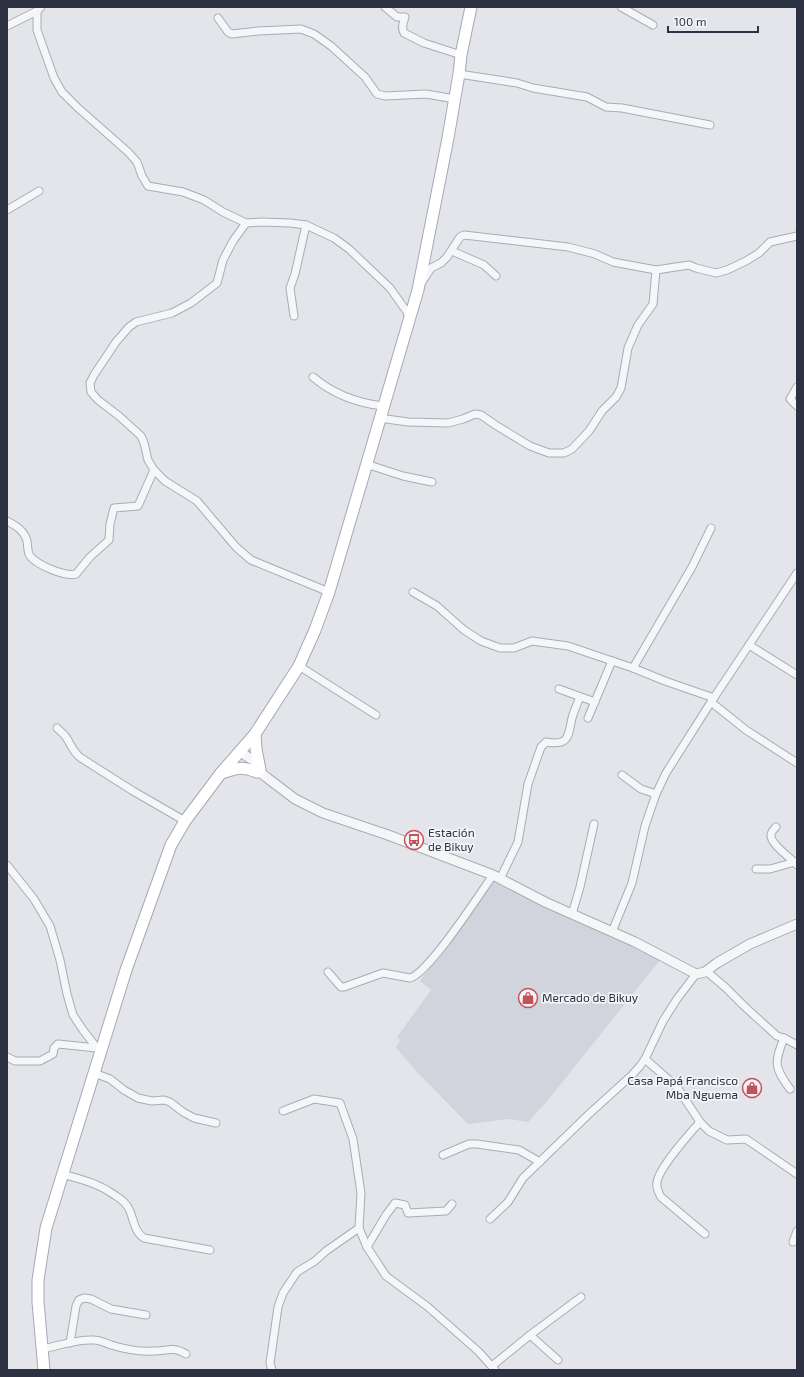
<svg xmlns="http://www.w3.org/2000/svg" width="804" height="1377" font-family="'Exo 2',sans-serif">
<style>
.built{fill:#d1d4dc}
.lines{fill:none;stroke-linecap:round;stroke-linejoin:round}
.minor-casing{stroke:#a8acb4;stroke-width:9}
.tertiary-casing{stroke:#a8acb4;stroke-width:11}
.primary-casing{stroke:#a3a9b5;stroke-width:13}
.minor{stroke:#f5f6f8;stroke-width:7}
.tertiary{stroke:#f5f6f8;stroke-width:9}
.primary{stroke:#fff;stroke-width:11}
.labels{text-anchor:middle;stroke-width:3.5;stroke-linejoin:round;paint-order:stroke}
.poi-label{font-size:12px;fill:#2c3241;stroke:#f3f4f7;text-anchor:start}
</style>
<rect width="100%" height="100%" fill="#e3e5ea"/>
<!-- built -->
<polygon class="built" points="493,878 660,960 549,1099 528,1122 509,1119 468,1124 417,1072 396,1048 400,1040 397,1037 431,990 420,981"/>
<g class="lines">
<defs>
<g id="minor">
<polyline points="41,7 37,11 37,30 54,78 62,92 77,107 128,152 137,162 142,176 148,186 183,192 204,200 223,212 246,223 262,222 290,223 306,225 334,238 349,249 390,288 407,312 409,318"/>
<path d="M 385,7 L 397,17 L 405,17 C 403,23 401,28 404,33 L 424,43 L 461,55"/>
<polyline points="621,7 653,25"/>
<polyline points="218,18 228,32 232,34 258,31 301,29 314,34 331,46 365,77 377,94 385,96 426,94 455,99"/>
<polyline points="7,26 37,11"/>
<polyline points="459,74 517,83 533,88 587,97 606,107 622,108 710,125"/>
<polyline points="7,210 39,191"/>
<polyline points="246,223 233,241 223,260 217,283 191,303 172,313 136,322 129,327 116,342 94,375 90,383 91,392 98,400 119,416 141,436 144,443 148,460 154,470 165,481 197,501 236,547 251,560 329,592"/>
<polyline points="452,251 484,265 496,276"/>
<polyline points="422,282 431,268 441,263 447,257 460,237 464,235 568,247 595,254 613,262 656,270 689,265 696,268 716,273 727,270 746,261 759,253 770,242 797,236"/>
<polyline points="294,316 290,288 295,274 306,225"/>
<path d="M 313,377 C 333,394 357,403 383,406"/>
<polyline points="797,387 790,399 797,406"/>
<polyline points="379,418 408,422 448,423 463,419 475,414 481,415 497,426 530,446 549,453 564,453 572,449 589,431 602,411 616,397 621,388 628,348 638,325 653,304 656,270"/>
<polyline points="366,464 403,476 432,482"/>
<path d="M 7,521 C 16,526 24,530 27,541 C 28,546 27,551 30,556 C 37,565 65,577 76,574 L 90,557 L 109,540 L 110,524 L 114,508 L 138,506 L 154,470"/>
<polyline points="413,592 437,606 464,630 481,641 500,648 514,648 532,641 568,646 633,668 665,681 714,698"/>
<polyline points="749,645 797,675"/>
<polyline points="299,666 376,715"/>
<polyline points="633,668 692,567 711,528"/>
<polyline points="559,689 595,702"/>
<polyline points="711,702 746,730 797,763"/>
<polyline points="588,718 612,661"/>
<path d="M 57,728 C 60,731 64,734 66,737 C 72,746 72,751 81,758 L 133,791 L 185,821"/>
<polyline points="622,775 641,789 656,794"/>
<path d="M 776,827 C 774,829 771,832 771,835 C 770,844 791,858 797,865"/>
<polyline points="7,865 34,899 50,926 60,960 67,994 73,1015 83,1030 100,1052"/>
<polyline points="756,869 770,869 795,862"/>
<path d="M 500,879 L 518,842 L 528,784 L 541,747 L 546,742 C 569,746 568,737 572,718 C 574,711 577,704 580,697"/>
<polyline points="572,914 580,887 594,824"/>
<polyline points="612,932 632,883 645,826 656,794 666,773 711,702 797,573"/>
<polyline points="706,971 725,987 744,1006 777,1036 784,1038 797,1045"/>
<path d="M 328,972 L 341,987 L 344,987 L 383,973 L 410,978 C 429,973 479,895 493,875"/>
<path d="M 784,1038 C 774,1063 774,1067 790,1089"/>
<polyline points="7,1057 15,1061 40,1061 53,1054 54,1048 58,1044 97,1048"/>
<polyline points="645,1059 677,1087 700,1122 709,1131 727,1140 746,1139 797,1174"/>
<polyline points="94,1073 110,1079 124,1090 138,1098 152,1101 164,1100 170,1102 183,1112 194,1118 216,1123"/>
<polyline points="283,1111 314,1099 340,1103 353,1139 361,1193 359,1228 367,1247"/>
<path d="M 700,1122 C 690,1133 659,1168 657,1182 C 656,1188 658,1192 661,1197 L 705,1234"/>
<polyline points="443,1155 469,1144 477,1144 519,1150 540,1162"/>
<path d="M 62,1174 C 83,1180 98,1183 116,1196 C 121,1199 126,1203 129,1209 C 134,1219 134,1232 144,1238 L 210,1250"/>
<polyline points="452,1204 446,1211 408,1213 405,1205 395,1203 386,1215 367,1247 386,1276 428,1307 479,1352 495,1370"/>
<polyline points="490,1219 508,1202 523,1178 589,1114 632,1075 640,1066 645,1059 663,1021 677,999 696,974"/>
<polyline points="793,1242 797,1231"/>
<polyline points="530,1335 558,1360"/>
<polyline points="70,1343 76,1306 79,1300 84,1298 91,1299 111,1309 146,1315"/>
<path d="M 42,1349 C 58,1346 76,1339 94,1340 C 100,1340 105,1343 111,1345 C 124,1349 141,1352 154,1351 C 168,1351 173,1346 186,1354"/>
<polyline points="492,1366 530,1335 581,1297"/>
<polyline points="272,1370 270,1363 278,1307 283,1293 297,1272 315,1261 326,1251 359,1228"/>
</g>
<polyline id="tertiary" points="239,751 254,761 261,773 266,777 295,799 323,813 388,835 493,875 545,902 635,942 696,974 705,972 717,963 750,944 797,924"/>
<g id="primary">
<polyline points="255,734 256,749 260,770"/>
<path d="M 221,773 C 238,768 240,766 257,772"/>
<polyline points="44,1370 38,1302 38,1280 46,1228 126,970 171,845 185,821 221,773 255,734 299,666 315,630 329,592 418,290 448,138 459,74 461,55 471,7"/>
</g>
</defs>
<!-- minor casing -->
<use href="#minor" class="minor-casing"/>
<!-- tertiary casing -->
<use href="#tertiary" class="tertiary-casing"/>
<!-- primary casing -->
<use href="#primary" class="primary-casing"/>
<!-- minor -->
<use href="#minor" class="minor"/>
<!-- tertiary -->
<use href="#tertiary" class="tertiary"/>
<!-- primary -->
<use href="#primary" class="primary"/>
</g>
<!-- icons -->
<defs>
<symbol id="bus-ring" viewBox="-11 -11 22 22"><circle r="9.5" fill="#f3f4f7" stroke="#c45359" stroke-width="1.5"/><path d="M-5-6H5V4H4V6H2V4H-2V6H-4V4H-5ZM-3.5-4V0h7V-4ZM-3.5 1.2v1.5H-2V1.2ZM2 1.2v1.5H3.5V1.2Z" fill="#c45359"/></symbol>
<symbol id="shop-ring" viewBox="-11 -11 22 22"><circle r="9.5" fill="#f3f4f7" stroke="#c45359" stroke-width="1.5"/><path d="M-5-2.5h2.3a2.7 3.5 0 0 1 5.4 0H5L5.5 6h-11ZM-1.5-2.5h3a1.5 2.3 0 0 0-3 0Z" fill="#c45359"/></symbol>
</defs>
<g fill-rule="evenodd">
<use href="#bus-ring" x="403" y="829" width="22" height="22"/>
<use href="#shop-ring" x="517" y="987" width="22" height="22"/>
<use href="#shop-ring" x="741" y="1077" width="22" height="22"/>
</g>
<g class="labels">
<!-- poi labels -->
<g class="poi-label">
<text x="428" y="837">Estación<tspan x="428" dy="14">de Bikuy</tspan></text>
<text x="542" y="1002">Mercado de Bikuy</text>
<text x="738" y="1085" text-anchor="end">Casa Papá Francisco<tspan x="738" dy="14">Mba Nguema</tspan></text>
</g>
</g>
<!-- border -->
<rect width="804" height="1377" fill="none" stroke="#2c3241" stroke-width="16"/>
<!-- scale -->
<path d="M668 26v6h90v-6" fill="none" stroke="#2c3241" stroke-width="2"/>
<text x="674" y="26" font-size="12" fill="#2c3241" stroke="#f3f4f7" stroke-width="3" paint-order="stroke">100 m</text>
</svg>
